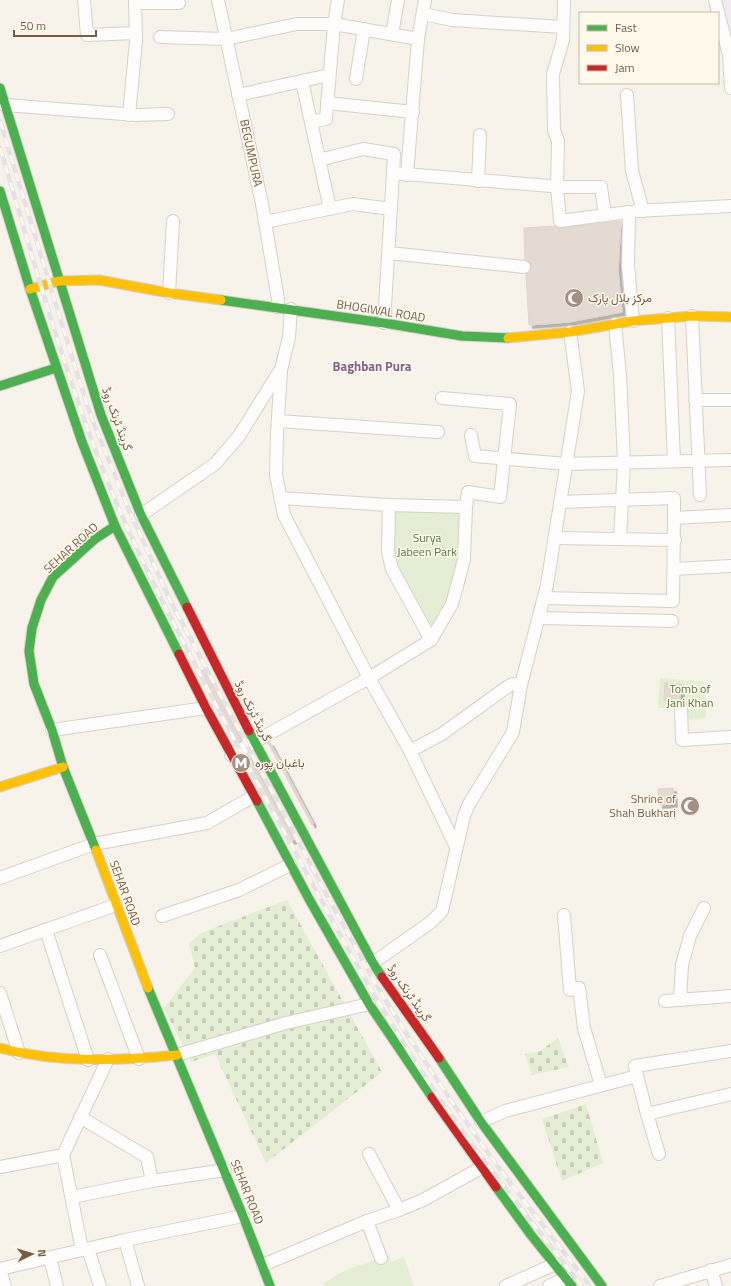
<svg xmlns="http://www.w3.org/2000/svg" width="731" height="1286" font-family="'Titillium Web',Vazirmatn,sans-serif">
<style>
.education{fill:#f4eaf2}
.cemetery{fill:url(#cemetery-stones)}
.park{fill:#e3eed5}
.building{fill:#e3dbd2;stroke:#e0d6cd;filter:url(#shadow)}
.lines{fill:none;stroke-linecap:round;stroke-linejoin:round}
.street-casing{stroke:#d6d0c9;stroke-width:14}
.fast-casing{stroke:#d6cfc6;stroke-width:11}
.slow-casing{stroke:#d6cfc6;stroke-width:11}
.jam-casing{stroke:#d6cfc6;stroke-width:11}
.street{stroke:#fefdfc;stroke-width:12}
.fast{stroke:#4caf50;stroke-width:9}
.slow{stroke:#ffc107;stroke-width:9}
.jam{stroke:#c62828;stroke-width:9}
.rail-casing{stroke:#e5e2e5;stroke-width:4.5}
.rail{stroke:#fff8eb;stroke-width:3;stroke-dasharray:9;stroke-linecap:butt}
.labels{text-anchor:middle;stroke-width:3;stroke-linejoin:round;paint-order:stroke}
.street-label{font-size:12px;fill:#755b4a;stroke:#fff8eb}
.poi-label{font-size:12px;fill:#755b4a;stroke:#fff8eb;text-anchor:start}
.park-label{font-size:12px;fill:#527a42;stroke:#fff8eb}
.neighbourhood-label{font-size:13px;font-weight:bold;fill:#836291;stroke:#fff8eb}
</style>
<defs>
<pattern id="cemetery-stones" width="16" height="16" patternUnits="userSpaceOnUse"><rect width="16" height="16" fill="#e3eed5"/><path d="M2 7V4a2 2 0 0 1 4 0v3zM10 15v-3a2 2 0 0 1 4 0v3z" fill="#c6ceb8"/></pattern>
<filter id="shadow"><feDropShadow dx="3.5" dy="3.5" stdDeviation="0" flood-color="#0004"/></filter>
</defs>
<rect width="100%" height="100%" fill="#f7f3ea"/>
<!-- education -->
<polygon class="education" points="713,0 731,0 731,87"/>
<!-- cemetery -->
<g class="cemetery">
<polygon points="287,900 382,1072 266,1163 215,1054 191,1062 164,1008 195,968 189,943 203,932"/>
<polygon points="558,1038 569,1067 532,1075 525,1054 539,1052"/>
<polygon points="586,1104 603,1163 562,1181 542,1119"/>
</g>
<!-- park -->
<g class="park">
<polygon points="389,505 466,507 464,559 431,640 392,569"/>
<path d="M 660,678 C 675,679 690,681 704,681 L 706,718 L 682,721 L 681,708 L 658,708 Z"/>
<polygon points="389,1255 391,1262 404,1257 414,1286 324,1286 323,1283 346,1270"/>
</g>
<!-- building -->
<g class="building">
<polygon points="621,221 618,271 622,312 569,322 529,325 526,274 530,272 531,267 531,264 525,260 524,228 554,226 561,228"/>
<polygon points="205,669 241,741 238,743 201,671"/>
<polygon points="665,683 681,684 680,701 664,701"/>
<polygon points="270,742 313,823 312,825 268,743"/>
<polygon points="248,754 294,840 291,841 245,756"/>
<polygon points="673,788 674,804 659,805 658,789"/>
</g>
<g class="lines">
<defs>
<g id="street">
<polyline points="84,0 87,35 136,33"/>
<polyline points="218,0 262,204 278,299 277,307"/>
<polyline points="564,0 563,40 553,74 554,130 558,141 557,187 560,221 629,212 628,265 633,321"/>
<polyline points="715,0 729,55 731,88"/>
<polyline points="135,3 179,3"/>
<polyline points="423,14 452,20 563,27"/>
<polyline points="392,34 398,0"/>
<polyline points="160,37 226,39 297,24 334,24 418,39"/>
<polyline points="356,79 364,29"/>
<polyline points="302,81 330,209"/>
<polyline points="238,95 329,75"/>
<polyline points="627,95 632,171 643,211"/>
<polyline points="327,103 413,112"/>
<polyline points="5,105 136,115 168,114"/>
<polyline points="129,115 136,41 135,0"/>
<polyline points="311,122 326,119 334,24 338,0"/>
<polyline points="319,160 363,149 394,154 393,173"/>
<polyline points="407,175 418,39 425,0"/>
<polyline points="478,181 480,135"/>
<polyline points="636,211 731,206"/>
<polyline points="265,222 353,204 391,209"/>
<polyline points="389,253 524,267"/>
<polyline points="169,293 173,221"/>
<polyline points="692,316 700,495"/>
<polyline points="668,318 674,461"/>
<polyline points="384,323 393,173 563,187 601,187 605,215"/>
<polyline points="615,324 620,375 624,462 620,539"/>
<polyline points="442,398 510,404 500,497 468,492 466,507"/>
<polyline points="695,400 731,400"/>
<polyline points="278,421 438,432"/>
<polyline points="471,435 475,456 566,464 731,460"/>
<polyline points="280,498 389,505 466,507 464,559 457,586 452,604 431,640"/>
<polyline points="560,502 674,498 674,518 731,515"/>
<polyline points="389,505 388,552 392,569 431,640 369,678 410,751 456,847"/>
<polyline points="141,515 215,464 239,436 279,372"/>
<polyline points="555,538 675,540"/>
<polyline points="674,569 731,566"/>
<polyline points="544,598 673,601 674,518"/>
<polyline points="539,618 672,621"/>
<polyline points="681,708 682,740 731,737"/>
<polyline points="52,730 206,708"/>
<polyline points="410,751 442,734 507,687 513,684 521,685"/>
<polyline points="231,755 369,678 284,515 276,475 277,433 281,370 289,337 291,309"/>
<polyline points="0,878 94,844 207,823 254,796"/>
<polyline points="564,915 570,990 579,988 584,1028 601,1085"/>
<polyline points="162,916 239,890 290,865"/>
<polyline points="46,930 88,1060"/>
<polyline points="0,946 116,905"/>
<polyline points="100,955 139,1059"/>
<polyline points="373,963 431,922 442,911 464,816 469,804 513,732 521,685 547,585 578,391 570,332"/>
<polyline points="0,993 19,1053"/>
<polyline points="680,1000 682,965 690,936 704,908"/>
<polyline points="665,1001 731,996"/>
<polyline points="177,1055 286,1023 369,1004"/>
<polyline points="637,1076 647,1114 731,1094"/>
<polyline points="647,1114 659,1154"/>
<polyline points="80,1117 147,1157 152,1181"/>
<polyline points="481,1122 505,1111 637,1076 635,1066 731,1051"/>
<polyline points="369,1154 399,1210"/>
<polyline points="0,1167 63,1155"/>
<polyline points="72,1197 152,1181 225,1170"/>
<polyline points="367,1221 381,1258"/>
<polyline points="125,1240 138,1286"/>
<polyline points="88,1249 100,1286"/>
<polyline points="82,1250 63,1155 108,1059"/>
<polyline points="50,1258 57,1286"/>
<polyline points="263,1265 367,1221 399,1210 423,1200 481,1168"/>
<polyline points="0,1269 125,1240 243,1216"/>
<polyline points="0,1270 5,1286"/>
<polyline points="711,1270 716,1286"/>
<polyline points="506,1286 555,1264"/>
<polyline points="549,1286 566,1278"/>
<polyline points="660,1286 731,1265"/>
</g>
<g id="fast">
<polyline points="0,88 101,415 141,515 187,607"/>
<polyline points="0,191 30,289 82,442 115,526 179,654"/>
<polyline points="221,300 384,323 462,336 508,338"/>
<polyline points="0,386 56,368"/>
<polyline points="249,731 373,963 382,977"/>
<polyline points="257,801 309,899 369,1004 432,1097"/>
<polyline points="96,850 63,767 52,730 34,684 29,651 32,628 41,600 53,577 95,539 115,526"/>
<polyline points="148,988 243,1216 270,1286"/>
<polyline points="439,1058 481,1122 602,1286"/>
<polyline points="496,1187 531,1235 572,1286"/>
</g>
<g id="slow">
<polyline points="30,289 59,281 99,280 169,293 221,300"/>
<polyline points="508,338 570,332 633,321 692,316 731,317"/>
<polyline points="0,787 63,767"/>
<polyline points="96,850 148,988"/>
<path d="M 0,1048 C 57,1063 118,1061 177,1055"/>
</g>
<g id="jam">
<polyline points="187,607 249,731"/>
<polyline points="179,654 206,708 257,801"/>
<polyline points="382,977 439,1058"/>
<polyline points="432,1097 496,1187"/>
</g>
</defs>
<!-- street casing -->
<use href="#street" class="street-casing"/>
<!-- fast casing -->
<use href="#fast" class="fast-casing"/>
<!-- slow casing -->
<use href="#slow" class="slow-casing"/>
<!-- jam casing -->
<use href="#jam" class="jam-casing"/>
<!-- street -->
<use href="#street" class="street"/>
<!-- fast -->
<use href="#fast" class="fast"/>
<!-- slow -->
<use href="#slow" class="slow"/>
<!-- jam -->
<use href="#jam" class="jam"/>
<defs>
<g id="rail">
<polyline points="0,121 76,370 92,419 129,510 171,602 325,892 375,983 406,1033 452,1102 501,1171 590,1286"/>
<path d="M 0,148 C 32,253 60,359 100,462 C 134,551 179,634 223,718 C 247,764 272,810 297,855 C 343,941 389,1026 445,1106 C 488,1168 535,1226 582,1286"/>
</g>
</defs>
<!-- rail casing -->
<use href="#rail" class="rail-casing"/>
<!-- rail -->
<use href="#rail" class="rail"/>
</g>
<!-- icons -->
<defs>
<symbol id="mosque-disc" viewBox="-11 -11 22 22"><circle r="9.5" fill="#a29082" stroke="#fff8eb"/><path d="M3.5-4.9A6 6 0 1 0 3.5 4.9A5 5 0 1 1 3.5-4.9Z" fill="#fff"/></symbol>
<symbol id="metro-disc" viewBox="-11 -11 22 22"><circle r="9.5" fill="#a29082" stroke="#fff8eb"/><path d="M-5.5 5V-5H-3L0 0L3-5H5.5V5H3V-.5L0 4L-3-.5V5Z" fill="#fff"/></symbol>
</defs>
<g fill-rule="evenodd">
<use href="#mosque-disc" x="563" y="287" width="22" height="22"/>
<use href="#metro-disc" x="230" y="752" width="22" height="22"/>
<use href="#mosque-disc" x="679" y="795" width="22" height="22"/>
</g>
<g class="labels">
<!-- street labels -->
<g class="street-label">
<text transform="translate(251 153) rotate(78)" y="4">BEGUMPURA</text>
<text transform="translate(381 311) rotate(9)" y="4">BHOGIWAL ROAD</text>
<text transform="translate(117 419) rotate(70)" y="4">گرینڈ ٹرنک روڈ</text>
<text transform="translate(71 548) rotate(-42)" y="4">SEHAR ROAD</text>
<text transform="translate(253 711) rotate(63)" y="4">گرینڈ ٹرنک روڈ</text>
<text transform="translate(125 893) rotate(70)" y="4">SEHAR ROAD</text>
<text transform="translate(409 993) rotate(55)" y="4">گرینڈ ٹرنک روڈ</text>
<text transform="translate(247 1192) rotate(68)" y="4">SEHAR ROAD</text>
</g>
<!-- poi labels -->
<g class="poi-label">
<text x="588" y="302">مرکز بلال پارک</text>
<text x="255" y="767">باغبان پورہ</text>
<text x="676" y="803" text-anchor="end">Shrine of<tspan x="676" dy="14">Shah Bukhari</tspan></text>
</g>
<!-- park labels -->
<g class="park-label">
<text x="427" y="542">Surya<tspan x="427" dy="14">Jabeen Park</tspan></text>
<text x="690" y="693">Tomb of<tspan x="690" dy="14">Jani Khan</tspan></text>
</g>
<!-- neighbourhood labels -->
<g class="neighbourhood-label">
<text x="372" y="371">Baghban Pura</text>
</g>
</g>
<!-- legend -->
<rect x="579" y="12" width="140" height="72" fill="#fff8eb" stroke="#c8b9ab"/>
<rect x="587" y="25" width="20" height="6" fill="#4caf50" stroke="#c8b9ab"/>
<text x="615" y="32" font-size="12" fill="#755b4a">Fast</text>
<rect x="587" y="45" width="20" height="6" fill="#ffc107" stroke="#c8b9ab"/>
<text x="615" y="52" font-size="12" fill="#755b4a">Slow</text>
<rect x="587" y="65" width="20" height="6" fill="#c62828" stroke="#c8b9ab"/>
<text x="615" y="72" font-size="12" fill="#755b4a">Jam</text>
<!-- north arrow -->
<g transform="translate(32 1254) rotate(85)" stroke="#fff8eb" stroke-width="3" paint-order="stroke">
<path d="M0-3L7 15L0 10L-7 15Z" fill="#755b4a"/>
<text y="-6" font-size="11" font-weight="bold" text-anchor="middle" fill="#755b4a">N</text>
</g>
<!-- scale -->
<path d="M14 30v6h82v-6" fill="none" stroke="#755b4a" stroke-width="2"/>
<text x="20" y="30" font-size="12" fill="#755b4a" stroke="#fff8eb" stroke-width="3" paint-order="stroke">50 m</text>
</svg>
